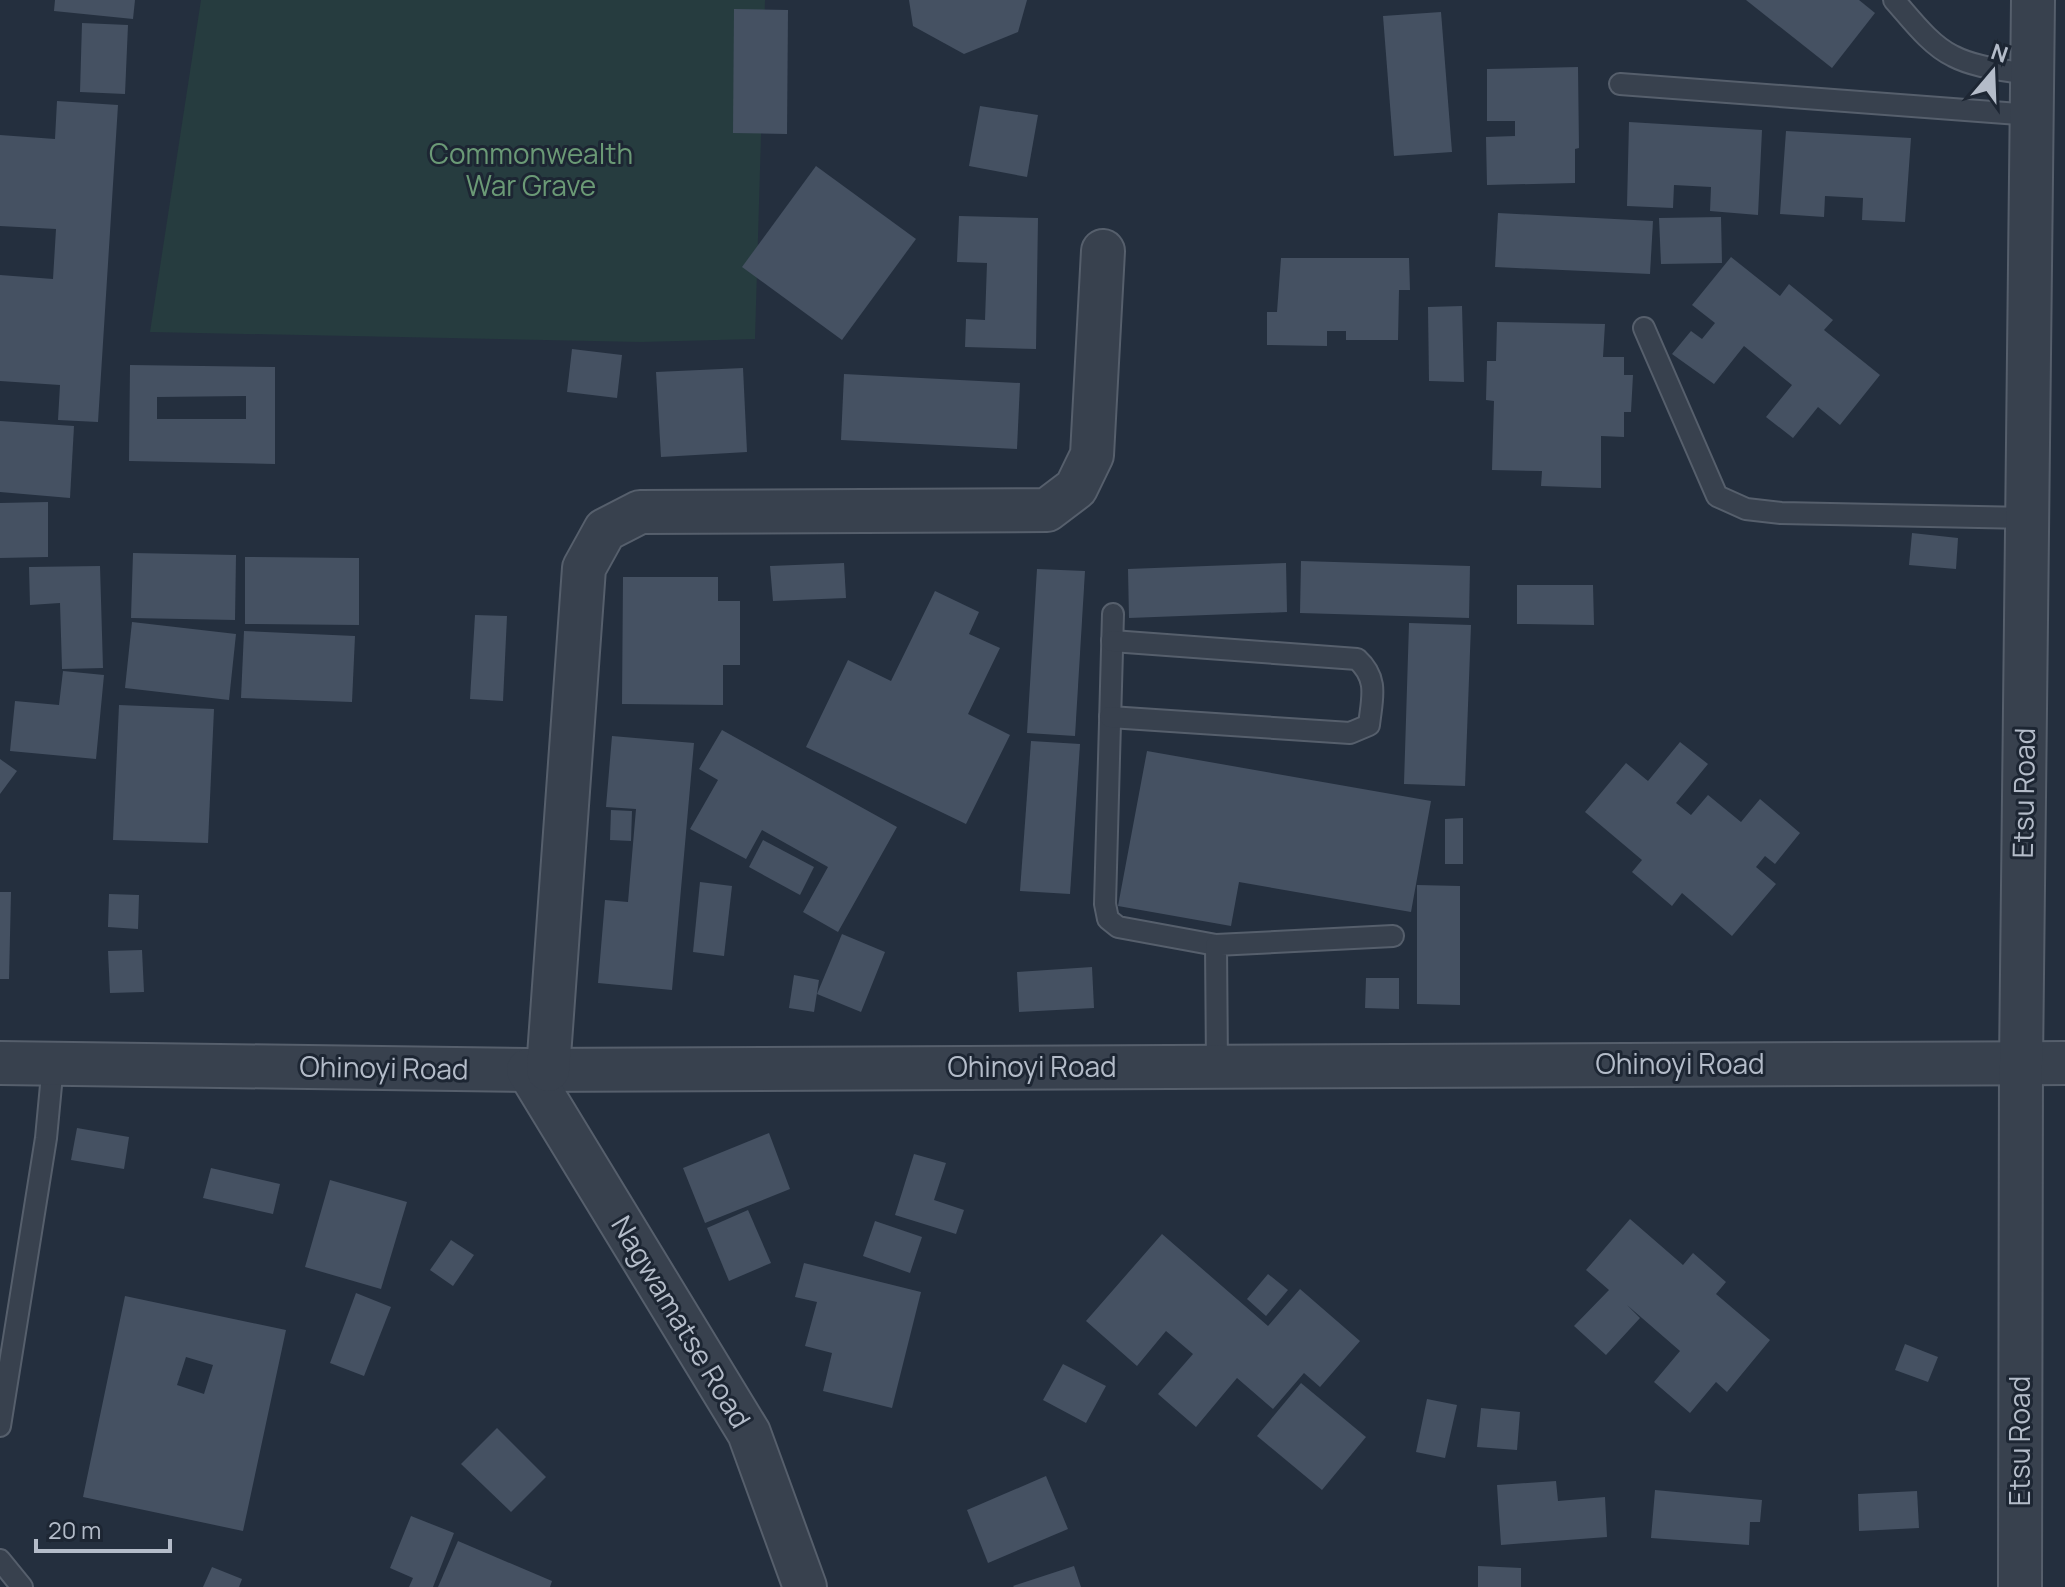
<svg xmlns="http://www.w3.org/2000/svg" width="2065" height="1587" font-family="Manrope,sans-serif">
<style>
.green{fill:#263c3f}
.building{fill:#455162;fill-rule:evenodd}
.lines{fill:none;stroke-linecap:round;stroke-linejoin:round}
.lane-casing{stroke:#565f6c;stroke-width:24}
.street-casing{stroke:#565f6c;stroke-width:46}
.lane{stroke:#38414e;stroke-width:20}
.street{stroke:#38414e;stroke-width:42}
.labels{text-anchor:middle;stroke-width:6;stroke-linejoin:round;paint-order:stroke}
.park-label{font-size:28px;fill:#6b9a76;stroke:#1d2633}
.street-label{font-size:28px;fill:#b4bcc9;stroke:#1d2633}
</style>
<rect width="100%" height="100%" fill="#242f3e"/>
<!-- green -->
<polygon class="green" points="201,0 765,0 755,339 641,342 150,332"/>
<!-- building -->
<g class="building">
<polygon points="55,0 135,0 133,19 54,11"/>
<polygon points="909,0 1027,0 1018,32 964,54 913,26"/>
<polygon points="1746,0 1859,0 1875,13 1832,68"/>
<polygon points="734,9 788,10 787,134 733,133"/>
<polygon points="1441,12 1452,152 1394,156 1383,16"/>
<polygon points="82,23 128,25 125,94 80,92"/>
<polygon points="1578,67 1579,148 1575,149 1575,183 1487,185 1486,137 1515,136 1515,121 1487,121 1487,69"/>
<polygon points="57,101 118,105 98,422 58,420 60,385 0,381 0,275 53,279 56,229 0,226 0,135 55,139"/>
<polygon points="980,106 1038,115 1027,177 969,166"/>
<polygon points="1629,122 1762,130 1758,215 1710,211 1711,187 1674,185 1673,208 1627,206"/>
<polygon points="1786,131 1911,138 1905,222 1862,220 1863,198 1825,196 1824,217 1780,214"/>
<polygon points="816,166 916,239 842,340 742,267"/>
<polygon points="1498,213 1653,221 1650,274 1495,267"/>
<polygon points="959,216 1038,218 1036,349 965,347 966,319 985,320 987,263 957,262"/>
<polygon points="1721,217 1722,263 1661,264 1659,218"/>
<polygon points="1731,257 1780,296 1789,284 1833,320 1824,330 1880,375 1840,425 1818,407 1793,438 1766,417 1792,385 1744,346 1714,384 1672,354 1691,331 1702,339 1715,323 1692,305"/>
<polygon points="1281,258 1409,258 1410,290 1399,290 1398,340 1346,340 1346,331 1327,331 1327,346 1267,345 1267,312 1277,312"/>
<polygon points="1462,306 1464,382 1429,381 1428,307"/>
<polygon points="1497,322 1605,324 1603,357 1624,357 1624,375 1633,375 1631,412 1624,412 1624,437 1601,436 1601,488 1541,486 1542,471 1492,470 1494,401 1486,400 1487,361 1496,361"/>
<polygon points="572,349 622,355 617,398 567,392"/>
<path d="M 130,365 L 275,367 L 275,464 L 129,461 ZM 246,396 L 246,419 L 157,419 L 157,397 Z"/>
<polygon points="743,368 747,452 661,457 656,372"/>
<polygon points="844,374 1020,383 1017,449 841,440"/>
<polygon points="0,421 74,426 70,498 0,492"/>
<polygon points="48,502 48,557 0,558 0,503"/>
<polygon points="1912,533 1958,538 1956,569 1909,565"/>
<polygon points="133,553 236,555 235,620 131,618"/>
<polygon points="245,557 359,558 359,625 245,624"/>
<polygon points="1301,561 1470,566 1469,618 1300,613"/>
<polygon points="844,563 846,598 773,601 770,566"/>
<polygon points="1286,563 1287,612 1129,618 1128,569"/>
<polygon points="100,566 103,668 62,669 60,603 30,605 29,567"/>
<polygon points="1037,569 1085,571 1075,736 1027,733"/>
<polygon points="623,577 718,577 718,601 740,601 740,665 723,665 723,705 622,704"/>
<polygon points="1517,585 1593,585 1594,625 1517,624"/>
<polygon points="935,591 979,612 969,634 1000,648 968,714 1010,735 966,824 806,747 848,660 891,681"/>
<polygon points="475,615 507,616 503,701 470,699"/>
<polygon points="132,622 236,634 229,700 125,688"/>
<polygon points="1409,623 1471,625 1465,786 1404,784"/>
<polygon points="244,631 355,636 352,702 241,698"/>
<polygon points="63,671 104,675 96,759 10,751 15,701 59,705"/>
<polygon points="119,705 214,709 208,843 113,840"/>
<polygon points="722,730 897,827 838,932 803,912 828,867 762,830 746,859 690,829 718,780 699,769"/>
<polygon points="612,736 694,743 672,990 598,983 605,900 628,902 636,809 606,807"/>
<polygon points="1031,741 1080,744 1070,894 1020,891"/>
<polygon points="1680,742 1708,764 1676,803 1691,815 1708,795 1741,822 1760,799 1800,833 1775,864 1765,856 1756,867 1776,884 1732,936 1682,893 1672,906 1632,872 1642,860 1585,812 1626,763 1648,781"/>
<polygon points="1147,751 1431,801 1411,912 1239,882 1231,926 1118,906"/>
<polygon points="0,759 17,771 0,794"/>
<polygon points="611,810 632,811 631,841 610,840"/>
<polygon points="1463,818 1463,864 1445,864 1445,819"/>
<polygon points="763,840 814,867 800,895 749,867"/>
<polygon points="700,882 732,886 724,956 693,952"/>
<polygon points="1417,885 1460,886 1460,1005 1417,1004"/>
<polygon points="0,892 11,892 9,979 0,979"/>
<polygon points="109,894 139,895 138,929 108,927"/>
<polygon points="842,934 885,952 861,1012 817,994"/>
<polygon points="142,950 144,992 110,993 108,951"/>
<polygon points="1092,967 1094,1008 1019,1012 1017,972"/>
<polygon points="794,975 819,980 814,1012 789,1008"/>
<polygon points="1366,978 1399,978 1399,1009 1365,1008"/>
<polygon points="77,1128 129,1137 124,1169 71,1160"/>
<polygon points="769,1133 790,1189 705,1223 683,1168"/>
<polygon points="914,1154 946,1163 934,1200 964,1210 956,1234 895,1215"/>
<polygon points="211,1168 280,1184 273,1214 203,1198"/>
<polygon points="330,1180 407,1202 381,1289 305,1267"/>
<polygon points="748,1210 771,1263 729,1281 707,1228"/>
<polygon points="1630,1219 1683,1265 1693,1253 1726,1282 1716,1294 1770,1340 1727,1392 1716,1382 1690,1413 1654,1382 1680,1351 1627,1305 1640,1318 1606,1355 1574,1326 1609,1290 1586,1270"/>
<polygon points="875,1221 922,1237 910,1273 863,1256"/>
<polygon points="1162,1234 1268,1326 1300,1289 1360,1341 1320,1387 1304,1373 1273,1409 1237,1378 1196,1427 1158,1394 1193,1354 1166,1331 1137,1366 1086,1321"/>
<polygon points="451,1240 474,1255 453,1286 430,1270"/>
<polygon points="804,1263 921,1292 892,1408 823,1391 832,1353 805,1346 817,1302 795,1297"/>
<polygon points="1268,1274 1288,1290 1266,1316 1247,1299"/>
<polygon points="356,1293 391,1307 364,1376 330,1363"/>
<path d="M 125,1296 L 286,1330 L 243,1531 L 83,1497 ZM 186,1357 L 213,1365 L 204,1394 L 177,1385 Z"/>
<polygon points="1905,1344 1938,1357 1928,1382 1895,1370"/>
<polygon points="1063,1364 1106,1386 1086,1423 1043,1400"/>
<polygon points="1301,1383 1366,1437 1322,1490 1257,1436"/>
<polygon points="1427,1399 1457,1405 1445,1458 1416,1452"/>
<polygon points="1481,1408 1520,1412 1517,1450 1477,1447"/>
<polygon points="497,1428 546,1477 511,1512 461,1464"/>
<polygon points="1046,1476 1068,1529 988,1563 967,1510"/>
<polygon points="1556,1481 1558,1501 1605,1497 1607,1537 1501,1545 1497,1485"/>
<polygon points="1655,1490 1762,1500 1760,1522 1750,1522 1749,1545 1651,1538"/>
<polygon points="1917,1491 1919,1528 1859,1531 1858,1494"/>
<polygon points="411,1516 454,1533 433,1587 409,1587 413,1578 390,1568"/>
<polygon points="458,1541 552,1581 550,1587 438,1587"/>
<polygon points="1074,1566 1081,1587 1014,1587 1013,1586"/>
<polygon points="1478,1566 1521,1568 1521,1587 1478,1587"/>
<polygon points="212,1567 242,1579 239,1587 203,1587"/>
</g>
<g class="lines">
<defs>
<g id="lane">
<path d="M 1894,0 C 1911,19 1930,45 1953,56 C 1976,68 2006,70 2032,75"/>
<polyline points="1620,84 2032,115"/>
<polyline points="1644,328 1717,496 1746,509 1781,513 2028,518"/>
<polyline points="1113,614 1105,904 1108,919 1118,927 1216,945"/>
<path d="M 1110,717 L 1350,733 L 1369,725 C 1372,698 1379,679 1357,659 L 1112,641"/>
<polyline points="1217,1067 1216,945 1393,936"/>
<polyline points="0,1426 46,1138 53,1064"/>
<polyline points="0,1560 22,1587"/>
</g>
<g id="street">
<polyline points="0,1063 528,1070 2065,1063"/>
<polyline points="528,1070 749,1433 805,1587"/>
<polyline points="548,1070 584,568 605,530 640,512 1047,510 1076,488 1092,455 1103,251"/>
<polyline points="2020,1587 2021,1063 2033,0"/>
</g>
</defs>
<!-- lane casing -->
<use href="#lane" class="lane-casing"/>
<!-- street casing -->
<use href="#street" class="street-casing"/>
<!-- lane -->
<use href="#lane" class="lane"/>
<!-- street -->
<use href="#street" class="street"/>
</g>
<g class="labels">
<!-- park labels -->
<g class="park-label">
<text x="531" y="164">Commonwealth<tspan x="531" dy="32">War Grave</tspan></text>
</g>
<!-- street labels -->
<g class="street-label">
<text transform="translate(2024 793) rotate(-89)" y="10">Etsu Road</text>
<text x="1680" y="1074">Ohinoyi Road</text>
<text x="1032" y="1077">Ohinoyi Road</text>
<text transform="translate(384 1068) rotate(1)" y="10">Ohinoyi Road</text>
<text transform="translate(681 1322) rotate(59)" y="10">Nagwamatse Road</text>
<text transform="translate(2020 1441) rotate(-90)" y="10">Etsu Road</text>
</g>
</g>
<!-- north arrow -->
<g transform="translate(1993 72) rotate(19)" stroke="#1d2633" stroke-width="6" paint-order="stroke">
<path d="M0-6L14 30L0 20L-14 30Z" fill="#b4bcc9"/>
<text y="-12" font-size="22" font-weight="bold" text-anchor="middle" fill="#b4bcc9">N</text>
</g>
<!-- scale -->
<path d="M36 1539v12h134v-12" fill="none" stroke="#b4bcc9" stroke-width="4"/>
<text x="48" y="1539" font-size="24" fill="#b4bcc9" stroke="#1d2633" stroke-width="6" paint-order="stroke">20 m</text>
</svg>
